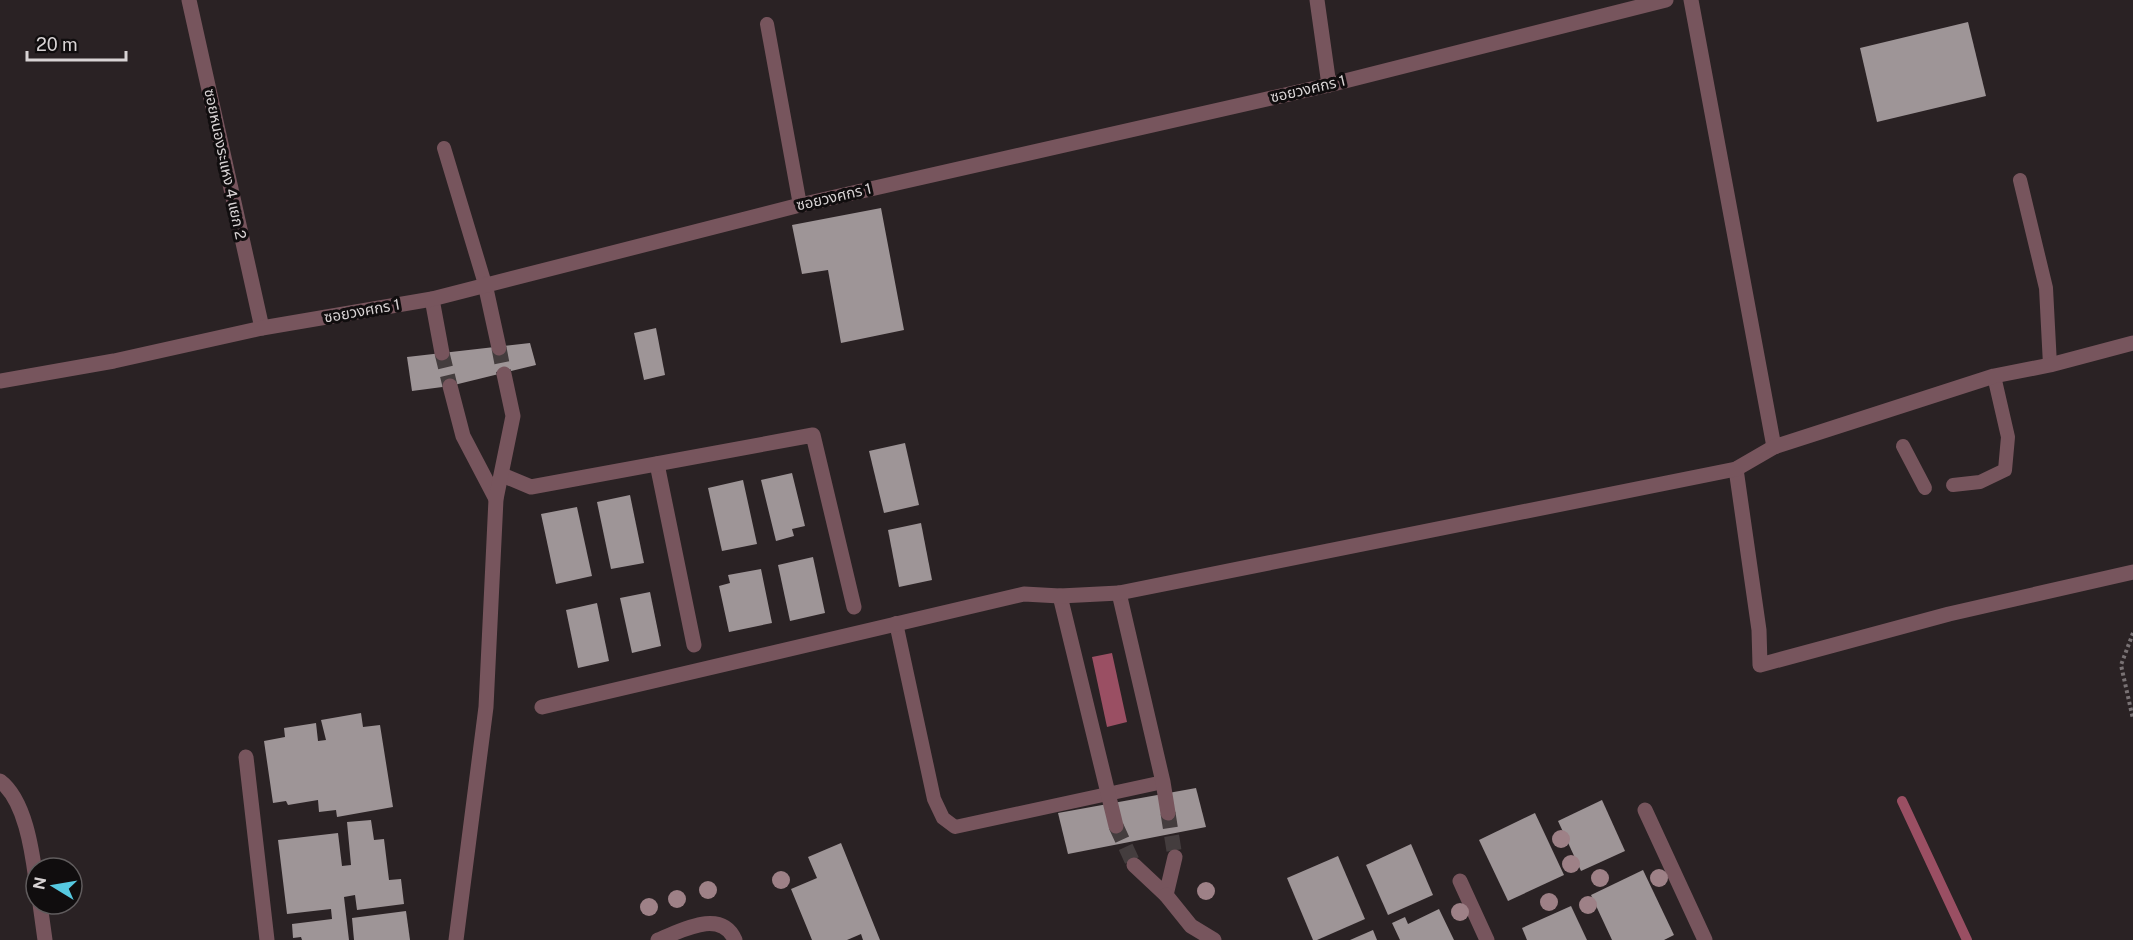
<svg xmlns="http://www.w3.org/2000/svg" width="2133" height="940" font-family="'Public Sans','Noto Sans Thai',sans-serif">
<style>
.water{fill:#9a4f63}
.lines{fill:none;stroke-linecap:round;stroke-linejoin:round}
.stream{stroke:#9a4f63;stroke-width:10}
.building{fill:#9e9597}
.minor-tunnel{stroke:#443d3e;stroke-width:15;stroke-dasharray:15 8;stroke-linecap:butt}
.path{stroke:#797274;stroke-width:4;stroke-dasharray:3 3;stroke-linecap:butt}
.service{stroke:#77555d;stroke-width:14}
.minor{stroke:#77555d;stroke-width:15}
.tertiary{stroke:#77555d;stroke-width:15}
.tree{fill:#9e8187}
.labels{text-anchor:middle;stroke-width:6;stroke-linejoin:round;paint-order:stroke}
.street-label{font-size:15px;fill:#d8d3d4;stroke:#100d0e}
</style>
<rect width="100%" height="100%" fill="#2a2224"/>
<!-- water -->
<polygon class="water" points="1112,653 1127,722 1107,727 1092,657"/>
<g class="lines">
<!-- stream -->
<polyline class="stream" points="1902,801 1967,940"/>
</g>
<!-- building -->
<g class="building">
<polygon points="1968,22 1986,96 1877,122 1860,48"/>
<polygon points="881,208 904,330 841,343 828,270 802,274 792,225"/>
<polygon points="656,328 665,375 644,380 634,333"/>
<polygon points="530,343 536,365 450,386 412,391 407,357"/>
<polygon points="905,443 919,505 884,513 869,451"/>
<polygon points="792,473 805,526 792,529 794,536 776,541 761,480"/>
<polygon points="743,480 757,544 722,551 708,488"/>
<polygon points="630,495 644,563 611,569 597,502"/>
<polygon points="577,507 592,576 556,584 541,514"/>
<polygon points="921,523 932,580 899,587 888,530"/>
<polygon points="813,557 825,613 790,621 778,565"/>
<polygon points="761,569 772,623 729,632 719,586 730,583 728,575"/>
<polygon points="650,592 661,646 632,653 620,598"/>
<polygon points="597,603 609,661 578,668 566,610"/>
<polygon points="361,713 363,727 380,725 393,807 337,817 336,810 319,812 318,800 288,805 286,801 273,803 264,741 285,737 284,728 316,723 318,741 326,740 321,720"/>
<polygon points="1196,788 1206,827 1068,854 1058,813"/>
<polygon points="1602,800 1625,851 1581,871 1558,821"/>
<polygon points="1535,813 1564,875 1508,901 1479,840"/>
<polygon points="371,820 374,840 384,839 389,880 401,879 404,904 357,910 355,895 344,897 349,940 302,940 301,937 293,938 292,924 332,919 331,909 287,914 278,840 338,833 342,866 351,865 347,822"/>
<polygon points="841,843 880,940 863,940 861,934 847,940 812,940 791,889 817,878 808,857"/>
<polygon points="1411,844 1433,895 1388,915 1366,865"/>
<polygon points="1338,856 1365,919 1317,940 1313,940 1287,878"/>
<polygon points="1643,870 1674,935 1664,940 1612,940 1591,895"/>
<polygon points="1571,906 1587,940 1527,940 1522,928"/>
<polygon points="1439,909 1454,940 1400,940 1392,923 1405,917 1408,924"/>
<polygon points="406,911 410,940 354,940 352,918"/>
<polygon points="1373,930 1377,940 1350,940"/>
</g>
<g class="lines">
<!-- minor-tunnel -->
<g class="minor-tunnel">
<polyline points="499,348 504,374"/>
<polyline points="442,353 450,386"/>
<polyline points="1168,813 1175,857"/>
<polyline points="1116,826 1134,865"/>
</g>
<!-- path -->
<polyline class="path" points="2133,633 2121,665 2133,719"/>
<!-- service -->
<g class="service">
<polyline points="767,24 800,205"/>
<polyline points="444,148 485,284"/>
<polyline points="2020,180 2046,288 2050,365"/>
<polyline points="1903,446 1925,488"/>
<polyline points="1953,485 1980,482 2005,470 2008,437 1994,376"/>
<polyline points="896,623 934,799 943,818 955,827 1163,782"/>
</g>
<!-- minor -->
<g class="minor">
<polyline points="189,0 262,328"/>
<polyline points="1317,0 1329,85"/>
<polyline points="1691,0 1774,447"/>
<polyline points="485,284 499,348"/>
<polyline points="432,299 442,353"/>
<polyline points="450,386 463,436 496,499"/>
<polyline points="657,464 694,645"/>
<polyline points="1736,469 1759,630 1760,665 1949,614 2133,572"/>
<polyline points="502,475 531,487 813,435 854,607"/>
<polyline points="1119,593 1163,782 1168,813"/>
<polyline points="1060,596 1116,826"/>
<polyline points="542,707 1024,594 1060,596 1119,593 1736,469 1774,447 1994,376 2050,365 2133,343"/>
<polyline points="246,757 267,940"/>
<path d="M 0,781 C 25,800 32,850 36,880"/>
<polyline points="1645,810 1705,940"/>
<polyline points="1134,865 1166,895 1175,857"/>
<polyline points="1460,881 1487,940"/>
<polyline points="1166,895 1191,926 1214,940"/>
<polyline points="40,904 45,940"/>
<polyline points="456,940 486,707 496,499 513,416 504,374"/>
<path d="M 658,940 C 681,931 721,908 735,940"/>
</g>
<!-- tertiary -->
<polyline class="tertiary" points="0,381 114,361 262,328 432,299 800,205 1329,85 1666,0"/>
</g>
<!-- trees -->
<g class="tree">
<circle cx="1561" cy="839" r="9"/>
<circle cx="1571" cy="864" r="9"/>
<circle cx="1600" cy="878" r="9"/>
<circle cx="1659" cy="878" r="9"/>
<circle cx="781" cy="880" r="9"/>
<circle cx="708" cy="890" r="9"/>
<circle cx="1206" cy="891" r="9"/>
<circle cx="677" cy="899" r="9"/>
<circle cx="1549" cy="902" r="9"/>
<circle cx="1588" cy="905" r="9"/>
<circle cx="649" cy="907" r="9"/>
<circle cx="1460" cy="912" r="9"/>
</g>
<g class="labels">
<!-- street labels -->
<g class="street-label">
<text transform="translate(1308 89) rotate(-13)" y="5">ซอยวงศกร 1</text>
<text transform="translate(225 164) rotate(78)" y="5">ซอยหนองระแหง 4 แยก 2</text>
<text transform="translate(834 197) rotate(-13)" y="5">ซอยวงศกร 1</text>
<text transform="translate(362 311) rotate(-10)" y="5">ซอยวงศกร 1</text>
</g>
</g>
<!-- north arrow -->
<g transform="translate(54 886) rotate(281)"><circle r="28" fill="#100d0e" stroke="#605c5d" stroke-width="1.5"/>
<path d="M0-4.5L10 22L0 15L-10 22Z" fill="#56c9e1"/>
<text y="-9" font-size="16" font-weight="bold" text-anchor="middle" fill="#d8d3d4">N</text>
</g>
<!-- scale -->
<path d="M27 51v9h99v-9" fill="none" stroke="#d8d3d4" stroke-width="3"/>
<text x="36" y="51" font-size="18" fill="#d8d3d4" stroke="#100d0e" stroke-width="4.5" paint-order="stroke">20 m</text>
</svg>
